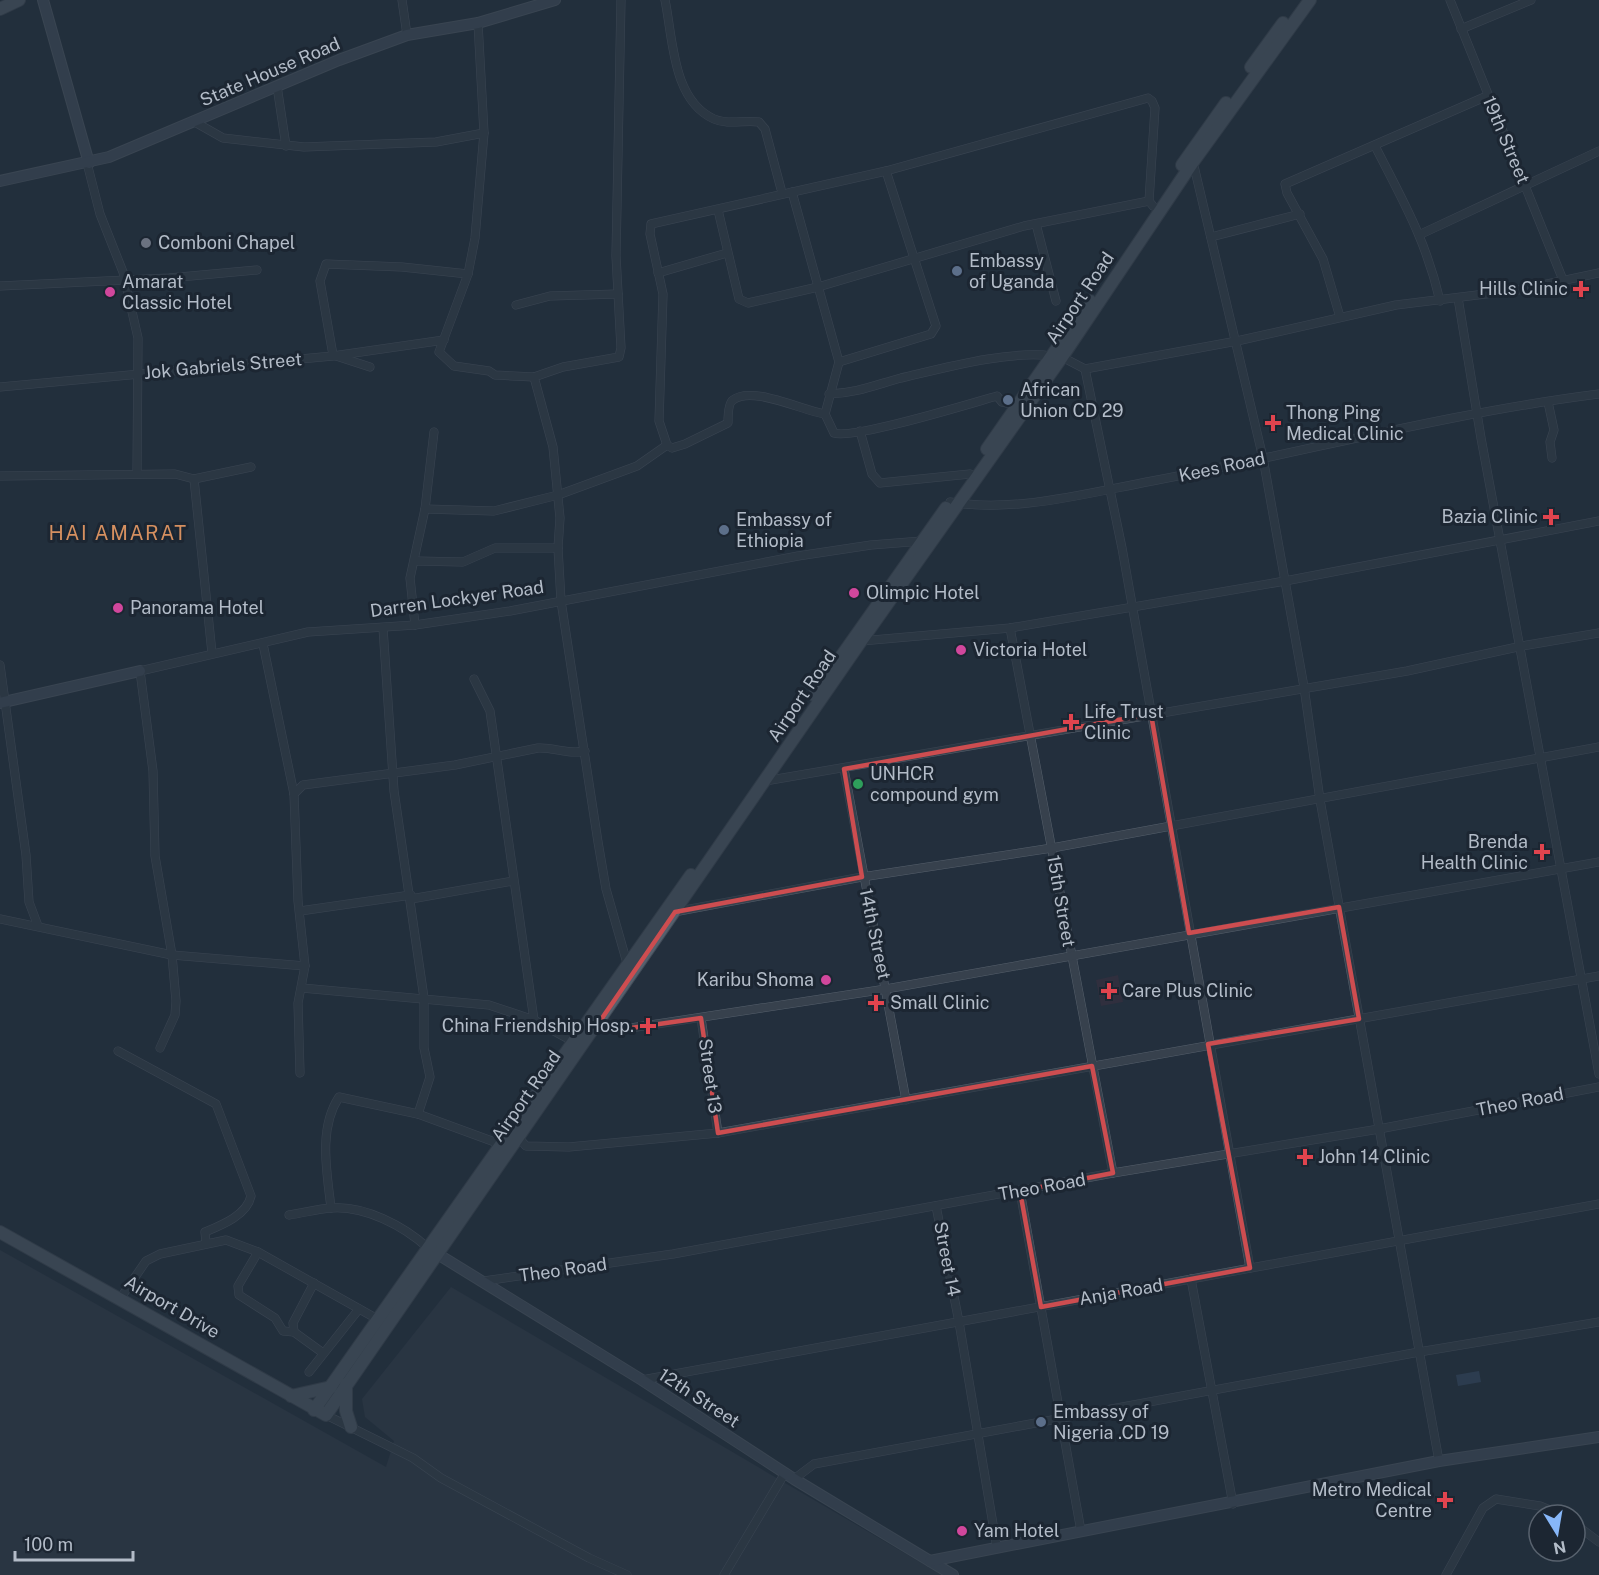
<svg xmlns="http://www.w3.org/2000/svg" width="1599" height="1575" font-family="'Public Sans',sans-serif">
<style>
.medical{fill:#302f3e}
.airport{fill:#313c4a}
.water{fill:#384d67}
.lines{fill:none;stroke-linecap:round;stroke-linejoin:round}
.street-casing{stroke:#555f6b;stroke-width:9}
.secondary-casing{stroke:#555f6b;stroke-width:12}
.primary-casing{stroke:#404a56;stroke-width:14}
.street{stroke:#37414d;stroke-width:8}
.secondary{stroke:#455060;stroke-width:10}
.primary{stroke:#55606d;stroke-width:12}
.marked{fill:none;stroke:#cd4d50;stroke-width:4.5;stroke-linejoin:round}
.worship-dot{fill:#6b7280;stroke:#1c2632;stroke-width:2}
.service-dot{fill:#5c6f8a;stroke:#1c2632;stroke-width:2}
.health-dot{fill:#e0444e;stroke:#1c2632;stroke-width:2}
.hotel-dot{fill:#d1479c;stroke:#1c2632;stroke-width:2}
.leisure-dot{fill:#2e9e5b;stroke:#1c2632;stroke-width:2}
.labels{text-anchor:middle;stroke-width:6;stroke-linejoin:round;paint-order:stroke}
.street-label{font-size:18px;fill:#b3bcc8;stroke:#1c2632}
.poi-label{font-size:18px;fill:#b3bcc8;stroke:#1c2632;text-anchor:start}
.neighbourhood-label{font-size:20px;letter-spacing:1.5px;fill:#d69060;stroke:#1c2632}
</style>
<rect width="100%" height="100%" fill="#232f3d"/>
<!-- medical -->
<polygon class="medical" points="1118,975 1123,1002 1101,1006 1096,980"/>
<!-- airport -->
<polygon class="airport" points="0,1250 386,1467 394,1441 365,1417 362,1399 451,1287 942,1575 0,1575"/>
<!-- water -->
<polygon class="water" points="1479,1371 1481,1382 1458,1386 1456,1375"/>
<g class="lines">
<defs>
<g id="street">
<polyline points="402,0 407,35"/>
<polyline points="621,0 616,256 621,348 619,357 563,367 534,377 553,447 560,518 558,548 561,601 598,842 606,889 627,963"/>
<path d="M 665,0 C 673,38 672,100 714,119 C 727,125 745,120 759,122 L 765,129 L 781,189"/>
<polyline points="1450,0 1563,280"/>
<polyline points="478,23 484,133 475,238 468,274 439,352 454,366 489,371 495,375 534,377"/>
<polyline points="1461,29 1531,0"/>
<polyline points="277,86 286,146"/>
<polyline points="193,121 223,138 304,147 436,142 484,133"/>
<path d="M 1375,146 C 1403,201 1426,240 1440,301"/>
<polyline points="1193,162 1263,458 1304,687 1320,800 1439,1461"/>
<polyline points="87,163 100,214 123,272 138,338 137,474"/>
<path d="M 792,192 L 839,362 L 825,414 L 834,433 C 852,440 972,403 997,396 L 1002,402 L 1017,405"/>
<polyline points="718,210 739,299 748,303 818,287 1024,226 1149,201"/>
<polyline points="1036,224 1056,301"/>
<polyline points="1421,234 1599,151"/>
<polyline points="1211,237 1300,214"/>
<polyline points="658,273 727,253"/>
<polyline points="0,286 169,278 257,270"/>
<polyline points="1458,298 1481,438 1599,1074"/>
<polyline points="516,305 550,296 618,294"/>
<polyline points="1340,317 1323,259 1287,193 1285,184 1487,96"/>
<polyline points="1062,357 1085,369 1237,341 1396,305 1518,290 1599,273"/>
<polyline points="839,362 931,334 936,326 886,171"/>
<polyline points="370,367 333,355 320,281 326,264 402,267 468,274"/>
<polyline points="1085,369 1122,548 1250,1268"/>
<polyline points="0,387 333,356 444,340"/>
<path d="M 829,394 C 857,393 875,385 901,378 C 944,368 1009,350 1052,356"/>
<polyline points="1548,402 1554,430 1550,442 1552,458"/>
<path d="M 825,414 C 803,411 752,385 733,400 C 728,403 728,417 728,423 L 685,444 L 672,448 L 667,445 L 659,421 L 663,294 L 650,234 L 651,224 L 886,171 L 1148,98 L 1152,101 L 1155,108 L 1149,201 L 1153,206"/>
<polyline points="860,431 872,474 880,483 970,474"/>
<polyline points="0,476 175,474 194,479 251,467"/>
<polyline points="194,479 212,653"/>
<path d="M 950,502 C 1016,513 1087,493 1152,481 C 1301,453 1448,413 1599,394"/>
<polyline points="425,509 494,511 558,495 637,466 667,445"/>
<polyline points="416,561 463,562 495,548 558,548"/>
<polyline points="415,625 410,578 425,509 434,432"/>
<polyline points="383,628 394,791 424,998 424,1048 430,1077 418,1114"/>
<polyline points="1010,628 1113,1173"/>
<polyline points="861,641 1010,628 1285,581 1599,521"/>
<polyline points="263,644 294,794"/>
<polyline points="0,665 26,855 29,902 38,926"/>
<polyline points="474,679 490,711 534,1020"/>
<polyline points="844,769 906,1100"/>
<polyline points="765,781 1407,671 1522,646 1599,633"/>
<polyline points="411,899 513,881"/>
<polyline points="300,911 411,895"/>
<polyline points="674,912 862,877 1052,848 1599,747"/>
<polyline points="0,919 172,955 305,966"/>
<polyline points="302,988 489,1005 534,1020 574,1042"/>
<polyline points="701,1018 718,1133"/>
<polyline points="598,1024 624,1029 886,989 1599,862"/>
<polyline points="160,1048 175,1015 176,1001 172,955 155,856 153,771 140,671 308,632 415,625 510,611 798,556 871,545 922,541"/>
<path d="M 118,1051 L 216,1104 L 251,1196 C 247,1215 222,1225 205,1232 L 206,1243"/>
<path d="M 300,1073 L 298,1003 L 305,966 L 298,901 L 294,794 L 303,785 L 455,765 L 538,748 C 555,747 568,755 585,751"/>
<polyline points="518,1137 526,1146 569,1147 718,1133 1599,976"/>
<polyline points="1020,1191 1081,1531"/>
<polyline points="936,1206 959,1322 997,1548"/>
<path d="M 331,1208 C 327,1172 318,1129 339,1097 L 418,1114 L 500,1144"/>
<path d="M 289,1215 C 303,1213 317,1209 331,1208 C 364,1205 404,1226 428,1248"/>
<polyline points="258,1252 238,1286 239,1295 275,1318 283,1331 294,1332 323,1353"/>
<polyline points="1191,1279 1233,1504"/>
<polyline points="484,1281 673,1254 1113,1173 1379,1129 1599,1087"/>
<polyline points="120,1299 146,1261 160,1254 226,1240 258,1252 379,1320"/>
<polyline points="294,1332 293,1323 314,1283"/>
<polyline points="309,1372 359,1309"/>
<polyline points="642,1380 1599,1204"/>
<polyline points="326,1415 413,1458 441,1478 589,1558 627,1575"/>
<polyline points="794,1479 814,1464 1419,1352 1599,1322"/>
<polyline points="1575,1524 1599,1542"/>
<polyline points="724,1575 785,1473"/>
<polyline points="1446,1575 1483,1508 1496,1499 1540,1506 1562,1515"/>
</g>
<g id="secondary">
<polyline points="43,0 89,163"/>
<polyline points="0,181 109,157 339,60 407,35 478,23 555,0"/>
<polyline points="0,703 140,671"/>
<polyline points="431,1250 642,1380 794,1479 953,1575"/>
<polyline points="930,1561 1439,1461 1599,1437"/>
</g>
<g id="primary">
<polyline points="0,9 19,0"/>
<polyline points="1251,67 1283,23"/>
<polyline points="1182,165 1226,103"/>
<polyline points="987,449 1090,301"/>
<polyline points="814,695 946,508"/>
<polyline points="0,1232 326,1415 861,641 1062,357 1193,162 1310,0"/>
<polyline points="346,1384 346,1411 351,1427"/>
<polyline points="291,1396 331,1387"/>
<polyline points="314,1410 691,875"/>
</g>
</defs>
<!-- street casing -->
<use href="#street" class="street-casing"/>
<!-- secondary casing -->
<use href="#secondary" class="secondary-casing"/>
<!-- primary casing -->
<use href="#primary" class="primary-casing"/>
<!-- street -->
<use href="#street" class="street"/>
<!-- secondary -->
<use href="#secondary" class="secondary"/>
<!-- primary -->
<use href="#primary" class="primary"/>
</g>
<!-- marked area -->
<path d="M0 0H1599V1575H0ZM 1151,714 L 1189,933 L 1339,907 L 1359,1019 L 1208,1044 L 1250,1268 L 1041,1307 L 1020,1191 L 1113,1173 L 1092,1066 L 718,1133 L 701,1018 L 624,1029 L 598,1024 L 675,912 L 862,877 L 844,769 Z" fill="#232f3d" fill-opacity=".55" fill-rule="evenodd"/>
<path class="marked" d="M 1151,714 L 1189,933 L 1339,907 L 1359,1019 L 1208,1044 L 1250,1268 L 1041,1307 L 1020,1191 L 1113,1173 L 1092,1066 L 718,1133 L 701,1018 L 624,1029 L 598,1024 L 675,912 L 862,877 L 844,769 Z"/>
<!-- markers -->
<circle class="worship-dot" cx="146" cy="243" r="6"/>
<g class="service-dot">
<circle cx="957" cy="271" r="6"/>
<circle cx="1008" cy="400" r="6"/>
<circle cx="724" cy="530" r="6"/>
<circle cx="1041" cy="1422" r="6"/>
</g>
<g class="health-dot">
<path d="M1578 280h6v6h6v6h-6v6h-6v-6h-6v-6h6z"/>
<path d="M1270 414h6v6h6v6h-6v6h-6v-6h-6v-6h6z"/>
<path d="M1548 508h6v6h6v6h-6v6h-6v-6h-6v-6h6z"/>
<path d="M1068 713h6v6h6v6h-6v6h-6v-6h-6v-6h6z"/>
<path d="M1539 843h6v6h6v6h-6v6h-6v-6h-6v-6h6z"/>
<path d="M1106 982h6v6h6v6h-6v6h-6v-6h-6v-6h6z"/>
<path d="M873 994h6v6h6v6h-6v6h-6v-6h-6v-6h6z"/>
<path d="M645 1017h6v6h6v6h-6v6h-6v-6h-6v-6h6z"/>
<path d="M1302 1148h6v6h6v6h-6v6h-6v-6h-6v-6h6z"/>
<path d="M1442 1491h6v6h6v6h-6v6h-6v-6h-6v-6h6z"/>
</g>
<g class="hotel-dot">
<circle cx="110" cy="292" r="6"/>
<circle cx="854" cy="593" r="6"/>
<circle cx="118" cy="608" r="6"/>
<circle cx="961" cy="650" r="6"/>
<circle cx="826" cy="980" r="6"/>
<circle cx="962" cy="1531" r="6"/>
</g>
<circle class="leisure-dot" cx="858" cy="784" r="6"/>
<g class="labels">
<!-- street labels -->
<g class="street-label">
<text transform="translate(270 72) rotate(-23)" y="6">State House Road</text>
<text transform="translate(1506 140) rotate(67)" y="6">19th Street</text>
<text transform="translate(1080 298) rotate(-56)" y="6">Airport Road</text>
<text transform="translate(223 366) rotate(-5)" y="6">Jok Gabriels Street</text>
<text transform="translate(1222 467) rotate(-12)" y="6">Kees Road</text>
<text transform="translate(457 599) rotate(-8)" y="6">Darren Lockyer Road</text>
<text transform="translate(802 696) rotate(-56)" y="6">Airport Road</text>
<text transform="translate(1061 901) rotate(80)" y="6">15th Street</text>
<text transform="translate(875 934) rotate(78)" y="6">14th Street</text>
<text transform="translate(710 1076) rotate(82)" y="6">Street 13</text>
<text transform="translate(526 1096) rotate(-55)" y="6">Airport Road</text>
<text transform="translate(1520 1102) rotate(-11)" y="6">Theo Road</text>
<text transform="translate(1042 1187) rotate(-10)" y="6">Theo Road</text>
<text transform="translate(947 1259) rotate(79)" y="6">Street 14</text>
<text transform="translate(563 1270) rotate(-8)" y="6">Theo Road</text>
<text transform="translate(1121 1292) rotate(-10)" y="6">Anja Road</text>
<text transform="translate(172 1307) rotate(30)" y="6">Airport Drive</text>
<text transform="translate(699 1398) rotate(33)" y="6">12th Street</text>
</g>
<!-- poi labels -->
<g class="poi-label">
<text x="158" y="249">Comboni Chapel</text>
<text x="969" y="267">Embassy<tspan x="969" dy="21">of Uganda</tspan></text>
<text x="122" y="288">Amarat<tspan x="122" dy="21">Classic Hotel</tspan></text>
<text x="1568" y="295" text-anchor="end">Hills Clinic</text>
<text x="1020" y="396">African<tspan x="1020" dy="21">Union CD 29</tspan></text>
<text x="1286" y="419">Thong Ping<tspan x="1286" dy="21">Medical Clinic</tspan></text>
<text x="1538" y="523" text-anchor="end">Bazia Clinic</text>
<text x="736" y="526">Embassy of<tspan x="736" dy="21">Ethiopia</tspan></text>
<text x="866" y="599">Olimpic Hotel</text>
<text x="130" y="614">Panorama Hotel</text>
<text x="973" y="656">Victoria Hotel</text>
<text x="1084" y="718">Life Trust<tspan x="1084" dy="21">Clinic</tspan></text>
<text x="870" y="780">UNHCR<tspan x="870" dy="21">compound gym</tspan></text>
<text x="1528" y="848" text-anchor="end">Brenda<tspan x="1528" dy="21">Health Clinic</tspan></text>
<text x="814" y="986" text-anchor="end">Karibu Shoma</text>
<text x="1122" y="997">Care Plus Clinic</text>
<text x="890" y="1009">Small Clinic</text>
<text x="634" y="1032" text-anchor="end">China Friendship Hosp.</text>
<text x="1318" y="1163">John 14 Clinic</text>
<text x="1053" y="1418">Embassy of<tspan x="1053" dy="21">Nigeria .CD 19</tspan></text>
<text x="1432" y="1496" text-anchor="end">Metro Medical<tspan x="1432" dy="21">Centre</tspan></text>
<text x="974" y="1537">Yam Hotel</text>
</g>
<!-- neighbourhood labels -->
<g class="neighbourhood-label">
<text x="118" y="540">HAI AMARAT</text>
</g>
</g>
<!-- north arrow -->
<g transform="translate(1557 1533) rotate(169)"><circle r="28" fill="#1c2632" stroke="#58626e" stroke-width="1.5"/>
<path d="M0-4.5L10 22L0 15L-10 22Z" fill="#87b7f9"/>
<text y="-9" font-size="16" font-weight="bold" text-anchor="middle" fill="#b3bcc8">N</text>
</g>
<!-- scale -->
<path d="M15 1551v9h118v-9" fill="none" stroke="#b3bcc8" stroke-width="3"/>
<text x="24" y="1551" font-size="18" fill="#b3bcc8" stroke="#1c2632" stroke-width="4.5" paint-order="stroke">100 m</text>
</svg>
